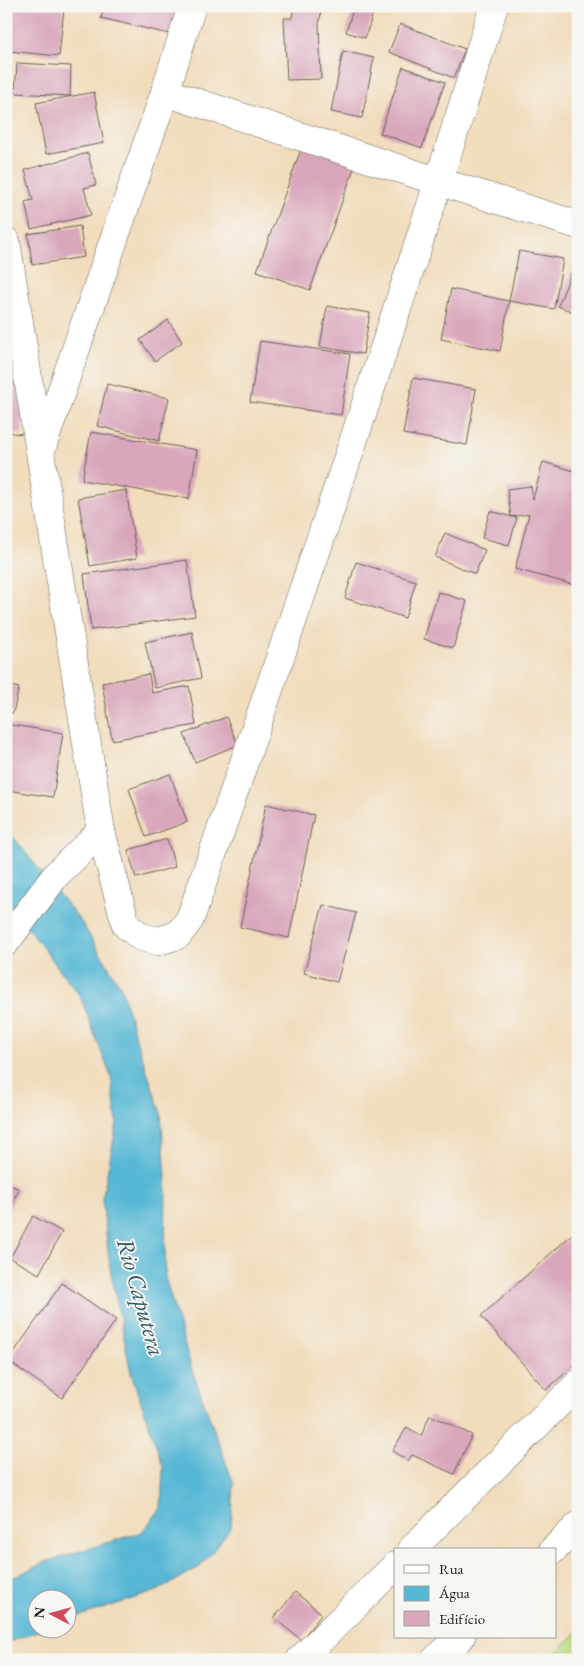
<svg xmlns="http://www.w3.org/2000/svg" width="584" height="1666" font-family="'EB Garamond',serif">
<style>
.green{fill:#b7d87f;stroke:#6a7a4e}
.water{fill:#56b8d5;stroke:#396a78}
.building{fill:#d9a6bc}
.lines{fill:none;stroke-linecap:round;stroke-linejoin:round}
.minor-casing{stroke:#675f54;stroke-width:29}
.highway-casing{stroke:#675f54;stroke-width:29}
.minor{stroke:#fff;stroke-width:28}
.highway{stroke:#fff;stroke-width:28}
.labels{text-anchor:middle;stroke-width:4;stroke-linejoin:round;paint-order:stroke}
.water-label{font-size:24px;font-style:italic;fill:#335a66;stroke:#f6f6f2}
</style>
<rect width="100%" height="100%" fill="#f6f6f2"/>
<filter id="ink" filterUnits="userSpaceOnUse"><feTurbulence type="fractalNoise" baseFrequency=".02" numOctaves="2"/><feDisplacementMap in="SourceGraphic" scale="10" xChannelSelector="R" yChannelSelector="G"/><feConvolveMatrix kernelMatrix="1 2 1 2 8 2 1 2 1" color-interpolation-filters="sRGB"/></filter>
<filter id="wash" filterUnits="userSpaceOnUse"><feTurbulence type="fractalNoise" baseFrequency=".0096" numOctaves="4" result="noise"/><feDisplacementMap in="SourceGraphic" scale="20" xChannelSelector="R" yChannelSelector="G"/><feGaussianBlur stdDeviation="1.12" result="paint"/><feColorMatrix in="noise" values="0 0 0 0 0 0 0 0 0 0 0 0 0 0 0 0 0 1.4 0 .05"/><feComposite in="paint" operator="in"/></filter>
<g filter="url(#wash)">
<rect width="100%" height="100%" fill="#f1dcbb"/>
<!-- green -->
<polygon class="green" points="578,1632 578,1660 548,1660"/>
<!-- water -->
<polygon class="water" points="6,828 82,923 121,987 137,1042 161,1113 166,1177 165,1277 192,1370 234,1484 231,1528 200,1567 157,1591 68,1620 68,1598 38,1598 38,1628 44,1629 6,1643 6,1581 45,1562 142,1532 161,1508 163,1466 131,1373 110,1268 102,1199 117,1123 111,1077 80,996 6,900"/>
<g id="blocks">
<!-- building -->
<g class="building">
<polygon points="12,6 64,9 59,56 8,51"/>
<polygon points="104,6 180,6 173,35 101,18"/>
<polygon points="294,6 322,6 319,24 321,79 287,80 284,18 292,18"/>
<polygon points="354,6 362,6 374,10 365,38 346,32"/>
<polygon points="400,24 465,49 454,78 389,52"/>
<polygon points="343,51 374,58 362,118 331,112"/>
<polygon points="17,63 71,66 70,96 15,93"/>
<polygon points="403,67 445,82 422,148 380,133"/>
<polygon points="94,92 104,143 46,154 36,103"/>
<polygon points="304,141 357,160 310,290 257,271"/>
<polygon points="88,153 96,185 84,188 91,215 31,229 25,202 33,200 25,170"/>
<polygon points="80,226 84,257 32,265 28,234"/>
<polygon points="519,251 563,259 554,309 509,301"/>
<polygon points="578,256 578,314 558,306"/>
<polygon points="451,289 509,301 500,351 441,339"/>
<polygon points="327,306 370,313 363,354 320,347"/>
<polygon points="168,320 182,342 155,361 140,340"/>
<polygon points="260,341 350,354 341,415 250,402"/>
<polygon points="413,378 476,389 467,445 403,434"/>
<polygon points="6,382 28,385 22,434 6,432"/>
<polygon points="107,384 169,398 159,441 97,426"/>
<polygon points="91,432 197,450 189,499 82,480"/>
<polygon points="543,462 578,472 578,586 515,569 529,514 511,517 507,489 531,486 533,499"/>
<polygon points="126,490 137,558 90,566 78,498"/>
<polygon points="490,511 517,518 509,545 482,538"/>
<polygon points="445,533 485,550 475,574 435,557"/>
<polygon points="187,560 195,616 91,630 84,574"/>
<polygon points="356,562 416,581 405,618 345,598"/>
<polygon points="438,592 467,601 453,648 424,639"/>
<polygon points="192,632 201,678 155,688 145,642"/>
<polygon points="149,674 152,693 189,686 196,725 112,740 102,683"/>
<polygon points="6,685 19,688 13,713 6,711"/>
<polygon points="226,717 238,745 195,762 184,734"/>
<polygon points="6,724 63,733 53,797 6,790"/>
<polygon points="170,774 187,822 146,837 129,789"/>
<polygon points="266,804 314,815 289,938 240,927"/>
<polygon points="167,839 175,867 136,878 128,850"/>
<polygon points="323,905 356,913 337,982 304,973"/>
<polygon points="6,1183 19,1189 6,1215"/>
<polygon points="33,1216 62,1232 39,1274 10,1258"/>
<polygon points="577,1230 578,1362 546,1390 481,1316"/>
<polygon points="62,1283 116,1320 62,1398 8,1361"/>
<polygon points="430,1415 472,1435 454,1474 412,1455 408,1461 392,1451 407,1427 421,1436"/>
<polygon points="295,1592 322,1614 301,1640 274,1618"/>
</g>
</g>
</g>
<g filter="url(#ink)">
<use href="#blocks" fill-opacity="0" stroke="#675f54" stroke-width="1"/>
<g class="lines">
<defs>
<g id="minor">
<polyline points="165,92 440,182 578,225"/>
<polyline points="6,241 101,831 56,875 6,942"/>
<polyline points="41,450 165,92 192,6"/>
<path d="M 101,831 L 126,925 L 141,937 L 158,941 L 178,935 L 190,919 C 295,616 399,312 494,6"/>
<polyline points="411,1550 578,1384"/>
<polyline points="300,1660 395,1566"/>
</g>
<g id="highway">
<polyline points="553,1550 578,1526"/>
<polyline points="435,1660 461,1637"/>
</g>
</defs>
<!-- minor casing -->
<use href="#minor" class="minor-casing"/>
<!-- highway casing -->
<use href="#highway" class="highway-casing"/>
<!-- minor -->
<use href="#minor" class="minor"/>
<!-- highway -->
<use href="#highway" class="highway"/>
</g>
</g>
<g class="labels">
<!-- water labels -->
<g class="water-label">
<text transform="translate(141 1297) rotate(74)" y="8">Rio Caputera</text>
</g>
</g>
<!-- margin -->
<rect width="584" height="1666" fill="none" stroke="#f6f6f2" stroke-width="25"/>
<!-- legend -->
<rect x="394" y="1548" width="162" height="90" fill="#f6f6f2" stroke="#9f9f9c"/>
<rect x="404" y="1565" width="25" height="8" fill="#ffffff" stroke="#9f9f9c"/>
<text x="439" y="1574" font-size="15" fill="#1c1c1c">Rua</text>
<rect x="404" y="1586" width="25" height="15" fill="#56b8d5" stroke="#9f9f9c"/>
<text x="439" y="1598" font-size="15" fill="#1c1c1c">Água</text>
<rect x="404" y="1611" width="25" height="15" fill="#d9a6bc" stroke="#9f9f9c"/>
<text x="439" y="1624" font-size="15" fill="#1c1c1c">Edifício</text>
<!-- north arrow -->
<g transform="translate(52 1614) rotate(276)"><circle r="24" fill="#f6f6f2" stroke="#9f9f9c"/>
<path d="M0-4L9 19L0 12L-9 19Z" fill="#d1495b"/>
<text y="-8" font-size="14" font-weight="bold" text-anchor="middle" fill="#1c1c1c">N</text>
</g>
</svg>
